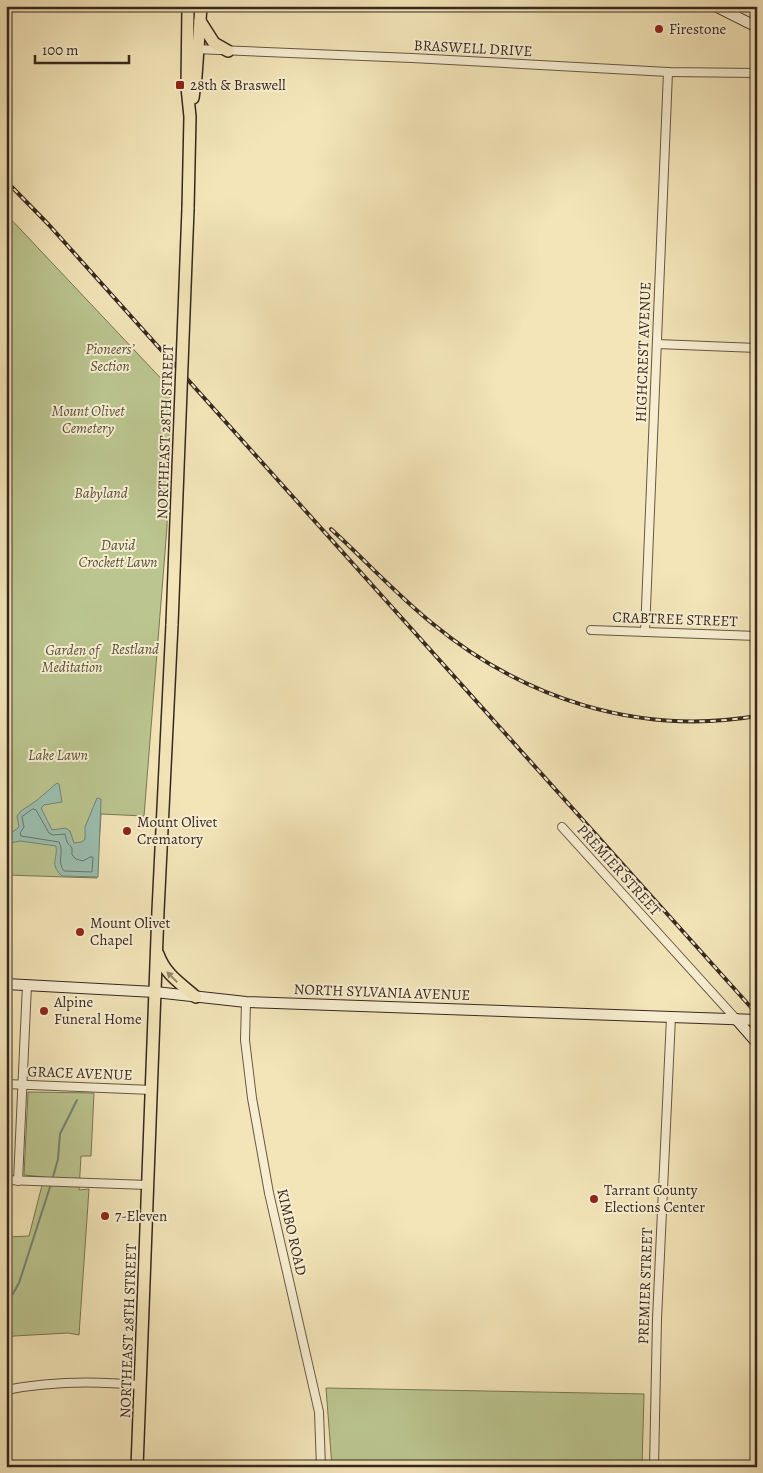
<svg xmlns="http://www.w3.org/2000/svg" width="763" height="1473" font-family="Alegreya,serif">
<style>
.green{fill:#bbc58f;stroke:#797657}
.water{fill:#9bbfb0;stroke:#738376}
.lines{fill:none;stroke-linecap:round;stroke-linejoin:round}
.shore{stroke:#697468;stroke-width:1}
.stream{stroke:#738376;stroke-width:2}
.street-casing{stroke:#665745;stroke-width:10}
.secondary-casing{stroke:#37281f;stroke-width:12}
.primary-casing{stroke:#37281f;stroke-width:14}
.street{stroke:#f7eed1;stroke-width:8}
.secondary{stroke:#f7eed1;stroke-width:10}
.primary{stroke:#f3e5b8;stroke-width:11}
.rail-casing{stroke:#37281f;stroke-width:4}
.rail{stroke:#f7eed1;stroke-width:2;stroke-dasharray:5.5;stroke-linecap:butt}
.primary-bridge-casing{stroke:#37281f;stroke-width:14;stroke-linecap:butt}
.primary-bridge{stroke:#f3e5b8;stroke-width:11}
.oneway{fill:#95866c}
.poi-dot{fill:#8f2418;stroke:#f7eed1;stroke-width:2}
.labels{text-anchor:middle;stroke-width:4;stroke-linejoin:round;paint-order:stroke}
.poi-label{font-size:15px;fill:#37281f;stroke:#f7eed1;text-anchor:start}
.street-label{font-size:15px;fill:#37281f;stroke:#f7eed1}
.park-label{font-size:15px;font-style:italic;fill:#584f3b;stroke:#f7eed1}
</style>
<rect width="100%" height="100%" fill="#f3e5b8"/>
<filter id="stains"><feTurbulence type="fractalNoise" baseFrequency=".004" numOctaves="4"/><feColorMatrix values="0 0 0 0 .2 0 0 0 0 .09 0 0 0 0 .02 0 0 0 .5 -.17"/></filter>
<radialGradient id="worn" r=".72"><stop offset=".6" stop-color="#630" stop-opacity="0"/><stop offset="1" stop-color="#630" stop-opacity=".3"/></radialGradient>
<!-- green -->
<g class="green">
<polygon points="6,214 170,388 167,527 144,816 101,814 97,878 6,875"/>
<polygon points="28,1092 94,1093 91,1156 81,1156 79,1190 89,1189 79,1335 68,1333 14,1336 6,1338 6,1237 29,1236 41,1189 45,1177 24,1175"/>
<polygon points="326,1388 644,1394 642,1467 332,1467"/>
</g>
<!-- water -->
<path class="water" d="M 57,783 L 59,784 L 62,802 L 44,805 L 41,808 L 52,830 L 65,828 L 70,831 L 74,843 L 82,842 L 85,839 L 85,827 L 97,798 L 101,799 L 98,877 L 62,876 C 49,864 58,859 56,846 L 20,841 L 6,844 L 6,831 L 10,834 L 19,827 L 17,816 L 21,811 L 36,801 Z"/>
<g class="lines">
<!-- shore -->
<path class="shore" d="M 33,809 L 36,810 L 49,833 L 53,835 L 65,834 L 67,842 L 72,848 L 72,855 L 76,859 L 83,861 L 90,857 L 93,857 L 92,872 L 64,871 C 56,861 65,852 59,842 L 21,836 L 20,833 L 24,827 L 22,817 Z"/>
<!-- stream -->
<g class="stream">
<polyline points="53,1177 58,1159 60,1134 77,1100"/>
<polyline points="6,1300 10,1299 19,1283 50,1187"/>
</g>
<defs>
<g id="street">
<polyline points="195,49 412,58 668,72 757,73"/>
<polyline points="657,344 757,348"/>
<polyline points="591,630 757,636"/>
<polyline points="645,632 668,72"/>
<polyline points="562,827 736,1019"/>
<polyline points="246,1002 245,1040 252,1098 269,1193 319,1412 321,1467"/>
<polyline points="6,1084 152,1090"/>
<polyline points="6,1180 148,1185"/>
<polyline points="18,1181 27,985"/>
<path d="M 6,1390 C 49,1381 97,1381 140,1385"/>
<polyline points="654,1467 657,1319 671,1017"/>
</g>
<g id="secondary">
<polyline points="715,6 757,27"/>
<polyline points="6,984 155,992 246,1002 757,1020"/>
<polyline points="736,1019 757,1043"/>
</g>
<g id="primary">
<polyline points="188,6 187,87 190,117 188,209"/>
<polyline points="200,21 214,43 228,51"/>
<polyline points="193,98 196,76 201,6"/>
<path d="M 158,954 C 165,974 180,983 196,997"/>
<polyline points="137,1467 158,911 172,624"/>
</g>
</defs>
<!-- street casing -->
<use href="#street" class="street-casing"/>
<!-- secondary casing -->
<use href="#secondary" class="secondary-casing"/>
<!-- primary casing -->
<use href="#primary" class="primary-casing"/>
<!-- street -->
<use href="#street" class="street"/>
<!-- secondary -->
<use href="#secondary" class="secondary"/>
<!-- primary -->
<use href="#primary" class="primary"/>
<defs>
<g id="rail">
<polyline points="6,181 49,225 757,1014"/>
<path d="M 331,529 C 365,560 397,595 433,624 C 524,699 639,736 757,716"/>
</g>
</defs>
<!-- rail casing -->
<use href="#rail" class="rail-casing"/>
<!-- rail -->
<use href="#rail" class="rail"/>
<defs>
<polyline id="primary-bridge" points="172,624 188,209"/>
</defs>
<!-- primary-bridge casing -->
<use href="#primary-bridge" class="primary-bridge-casing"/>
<!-- primary-bridge -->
<use href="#primary-bridge" class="primary-bridge"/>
</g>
<!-- one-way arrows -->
<defs><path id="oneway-solid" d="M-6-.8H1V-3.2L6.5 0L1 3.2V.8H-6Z" transform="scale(1.25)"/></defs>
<use class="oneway" href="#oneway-solid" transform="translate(172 977) rotate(-135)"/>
<!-- markers -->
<g class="poi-dot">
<circle cx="659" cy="29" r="5"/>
<rect x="175" y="80" width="10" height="10" rx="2.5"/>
<circle cx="127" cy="831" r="5"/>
<circle cx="80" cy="932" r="5"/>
<circle cx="44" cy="1011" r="5"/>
<circle cx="594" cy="1199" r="5"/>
<circle cx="105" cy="1216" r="5"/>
</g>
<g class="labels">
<!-- poi labels -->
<g class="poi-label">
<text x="669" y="34">Firestone</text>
<text x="190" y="90">28th &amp; Braswell</text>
<text x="137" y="827">Mount Olivet<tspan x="137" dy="17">Crematory</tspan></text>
<text x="90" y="928">Mount Olivet<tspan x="90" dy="17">Chapel</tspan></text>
<text x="54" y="1007">Alpine<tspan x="54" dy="17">Funeral Home</tspan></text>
<text x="604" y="1195">Tarrant County<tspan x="604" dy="17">Elections Center</tspan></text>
<text x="115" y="1221">7-Eleven</text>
</g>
<!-- street labels -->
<g class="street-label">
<text transform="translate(473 48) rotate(3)" y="5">BRASWELL DRIVE</text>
<text transform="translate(643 352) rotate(-88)" y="5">HIGHCREST AVENUE</text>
<text transform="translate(165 432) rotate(-88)" y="5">NORTHEAST 28TH STREET</text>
<text transform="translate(675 619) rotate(2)" y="5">CRABTREE STREET</text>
<text transform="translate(619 870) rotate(48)" y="5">PREMIER STREET</text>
<text transform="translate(382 992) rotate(2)" y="5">NORTH SYLVANIA AVENUE</text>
<text transform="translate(80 1073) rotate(2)" y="5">GRACE AVENUE</text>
<text transform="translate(292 1232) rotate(77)" y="5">KIMBO ROAD</text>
<text transform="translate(645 1286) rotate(-88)" y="5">PREMIER STREET</text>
<text transform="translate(128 1331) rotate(-88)" y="5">NORTHEAST 28TH STREET</text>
</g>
<!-- park labels -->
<g class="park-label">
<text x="110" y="354">Pioneers’<tspan x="110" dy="17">Section</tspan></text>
<text x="88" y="416">Mount Olivet<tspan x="88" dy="17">Cemetery</tspan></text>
<text x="101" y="498">Babyland</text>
<text x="118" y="550">David<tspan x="118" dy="17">Crockett Lawn</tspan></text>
<text x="135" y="654">Restland</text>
<text x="72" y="655">Garden of<tspan x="72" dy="17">Meditation</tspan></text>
<text x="58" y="760">Lake Lawn</text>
</g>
</g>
<!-- margin -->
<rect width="763" height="1473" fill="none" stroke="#f3e5b8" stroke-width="25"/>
<rect x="8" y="8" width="748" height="1458" fill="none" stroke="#37281f" stroke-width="2.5"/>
<rect x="12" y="12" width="738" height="1448" fill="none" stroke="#37281f"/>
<!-- scale -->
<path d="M35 55v8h94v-8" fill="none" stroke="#37281f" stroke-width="2.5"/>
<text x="42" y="55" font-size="15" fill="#37281f" stroke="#f7eed1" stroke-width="4" paint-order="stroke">100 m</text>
<rect width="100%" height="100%" filter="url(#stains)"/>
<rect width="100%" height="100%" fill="url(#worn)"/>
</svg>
